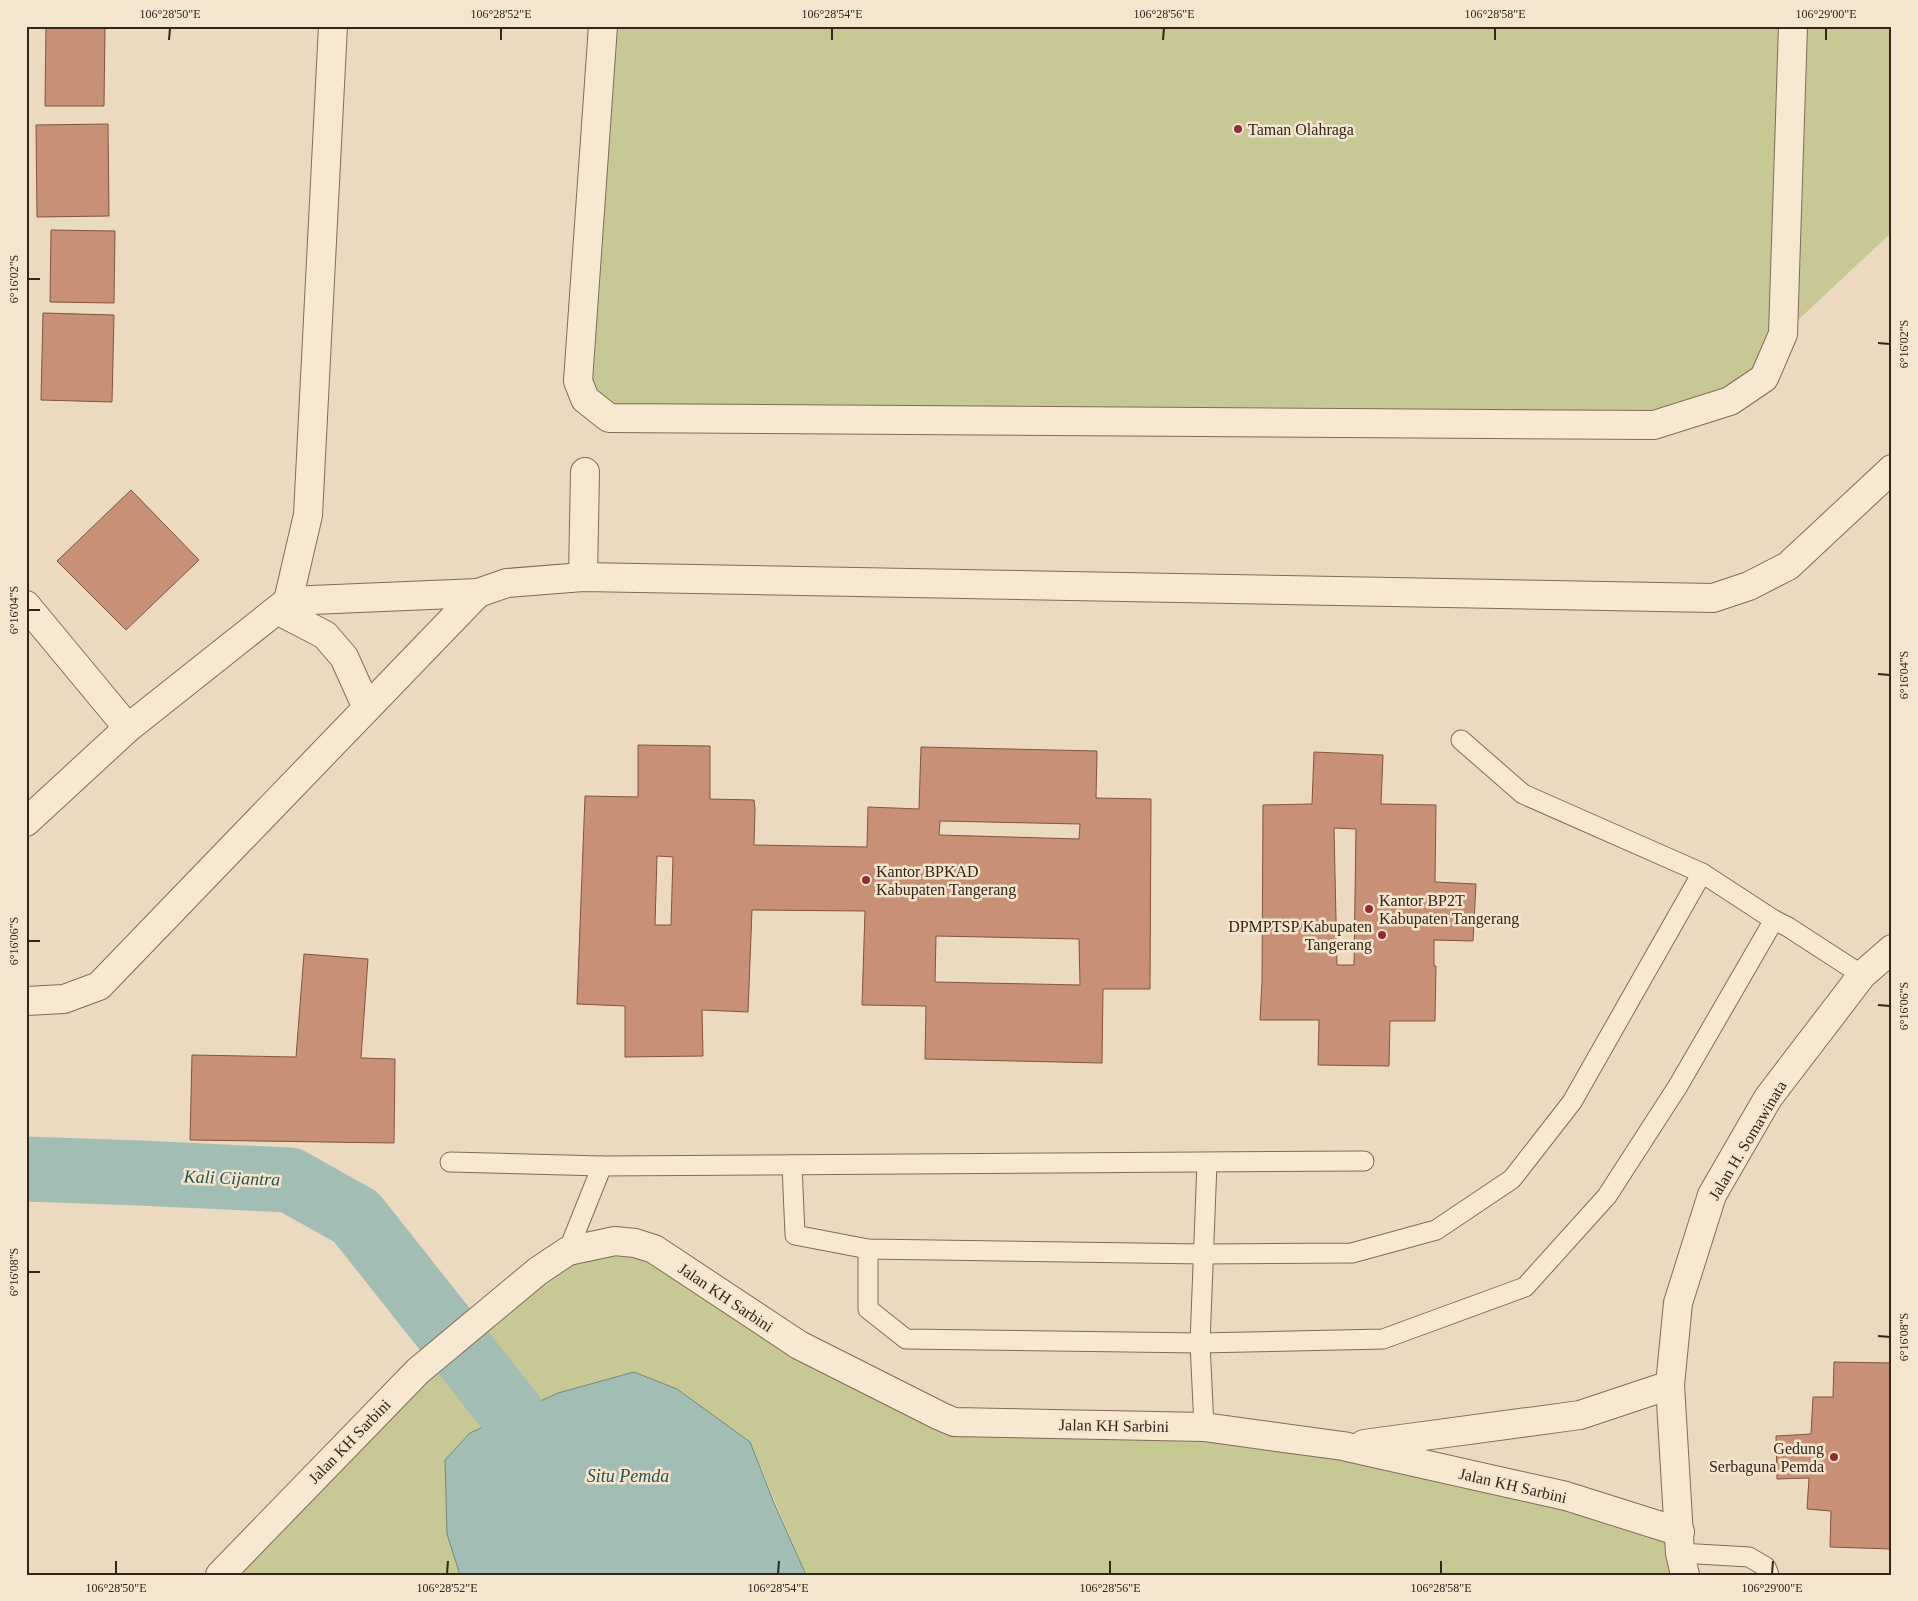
<svg xmlns="http://www.w3.org/2000/svg" width="1918" height="1601" font-family="'Times New Roman',serif">
<style>
.green{fill:#c7c894}
.water{fill:#a2bdb3;stroke:#6a8a7f}
.lines{fill:none;stroke-linecap:round;stroke-linejoin:round}
.river{stroke:#a2bdb3;stroke-width:65}
.building{fill:#c89176;stroke:#81543f;fill-rule:evenodd}
.service-casing{stroke:#836b58;stroke-width:21}
.minor-casing{stroke:#836b58;stroke-width:30}
.service{stroke:#f7e8d1;stroke-width:19}
.minor{stroke:#f7e8d1;stroke-width:28}
.ticks{fill:none;stroke:#33251c;stroke-width:2}
.poi-dot{fill:#8f2b34;stroke:#f3e5ce;stroke-width:2}
.labels{text-anchor:middle;stroke-width:5;stroke-linejoin:round;paint-order:stroke}
.poi-label{font-size:16px;fill:#33251c;stroke:#f3e5ce;text-anchor:start}
.street-label{font-size:16px;fill:#33251c;stroke:#f3e5ce}
.water-label{font-size:18px;font-style:italic;fill:#2c524d;stroke:#f3e5ce}
.neatline{fill:none;stroke:#33251c;stroke-width:2}
.ticks-label{font-size:12px;text-anchor:middle;fill:#33251c}
</style>
<rect width="100%" height="100%" fill="#ebdabf"/>
<!-- green -->
<g class="green">
<polygon points="588,26 1892,26 1892,232 1783,334 1764,378 1654,425 628,419 578,381"/>
<polygon points="615,1241 940,1416 1204,1427 1680,1532 1689,1575 806,1575 750,1442 558,1393 470,1433 445,1460 447,1534 460,1575 220,1575 538,1271"/>
</g>
<!-- water -->
<polygon class="water" points="634,1372 677,1389 750,1442 774,1503 806,1575 460,1575 447,1534 445,1460 470,1433 558,1393"/>
<g class="lines">
<!-- river -->
<polyline class="river" points="26,1169 140,1173 290,1180 356,1217 512,1414"/>
</g>
<!-- building -->
<g class="building">
<polygon points="46,26 105,26 104,106 45,106"/>
<polygon points="108,124 109,216 37,217 36,125"/>
<polygon points="51,230 115,231 114,303 50,302"/>
<polygon points="43,313 114,315 112,402 41,400"/>
<polygon points="131,490 199,560 126,630 57,561"/>
<path d="M 638,745 L 710,746 L 710,799 L 754,800 L 755,809 L 754,845 L 867,847 L 868,807 L 919,809 L 921,747 L 1097,751 L 1096,798 L 1151,799 L 1150,989 L 1103,989 L 1102,1063 L 925,1059 L 926,1006 L 862,1005 L 865,911 L 752,910 L 748,1012 L 702,1010 L 703,1056 L 625,1057 L 625,1006 L 577,1004 L 585,796 L 638,797 ZM 940,821 L 1080,824 L 1079,839 L 939,835 ZM 657,856 L 673,857 L 671,925 L 655,925 ZM 936,936 L 1079,939 L 1080,985 L 935,982 Z"/>
<path d="M 1314,752 L 1383,755 L 1381,804 L 1436,805 L 1435,882 L 1476,884 L 1473,941 L 1434,940 L 1434,966 L 1436,966 L 1435,1021 L 1390,1021 L 1389,1066 L 1318,1065 L 1319,1020 L 1260,1020 L 1262,981 L 1263,805 L 1312,804 ZM 1334,828 L 1356,829 L 1354,965 L 1337,965 Z"/>
<polygon points="304,954 368,959 361,1058 395,1059 394,1143 190,1140 192,1055 296,1057"/>
<polygon points="1834,1362 1892,1363 1892,1549 1830,1547 1831,1511 1807,1509 1809,1478 1777,1479 1776,1436 1811,1434 1813,1397 1833,1397"/>
</g>
<g class="lines">
<defs>
<g id="service">
<polyline points="1774,920 1788,927 1862,975"/>
<polyline points="450,1162 602,1166"/>
<polyline points="792,1165 795,1235 868,1249 1204,1254 1352,1253 1436,1230 1512,1179 1572,1102 1702,873 1523,794 1461,740"/>
<polyline points="868,1249 868,1309 906,1339 1200,1343 1383,1339 1525,1287 1607,1196 1678,1086 1774,920 1702,873"/>
<polyline points="568,1251 602,1166 1364,1161"/>
<polyline points="1204,1427 1200,1343 1207,1163"/>
<polyline points="1680,1553 1749,1557 1766,1567 1769,1575"/>
</g>
<g id="minor">
<polyline points="603,26 578,381 585,399 609,418 1654,425 1730,401 1764,378 1783,334 1793,26"/>
<polyline points="583,577 585,472"/>
<polyline points="288,601 308,515 333,26"/>
<polyline points="26,605 128,728"/>
<polyline points="277,610 325,635 344,657 367,708"/>
<polyline points="26,822 128,728 288,601 478,593 507,583 583,577 1713,598 1749,586 1788,566 1892,469"/>
<polyline points="26,1001 64,999 99,986 478,593"/>
<polyline points="1364,1444 1580,1415 1670,1385"/>
<polyline points="220,1575 418,1371 538,1271 568,1251 615,1241 635,1243 654,1249 799,1345 940,1416 954,1422 1204,1427 1343,1446 1566,1496 1680,1532"/>
<polyline points="1685,1575 1680,1553 1670,1385 1678,1303 1712,1195 1768,1098 1862,975 1892,949"/>
</g>
</defs>
<!-- service casing -->
<use href="#service" class="service-casing"/>
<!-- minor casing -->
<use href="#minor" class="minor-casing"/>
<!-- service -->
<use href="#service" class="service"/>
<!-- minor -->
<use href="#minor" class="minor"/>
</g>
<!-- ticks -->
<path class="ticks" d="M 169,40 L 170,28M 501,40 L 501,28M 832,40 L 832,28M 1163,40 L 1164,28M 1495,40 L 1495,28M 1826,40 L 1826,28M 28,279 L 40,279M 1878,343 L 1890,344M 28,610 L 40,610M 1878,674 L 1890,675M 28,941 L 40,941M 1878,1005 L 1890,1006M 28,1272 L 40,1272M 1878,1336 L 1890,1337M 116,1574 L 116,1561M 447,1574 L 448,1561M 778,1574 L 779,1561M 1110,1574 L 1110,1561M 1441,1574 L 1441,1561M 1772,1574 L 1773,1561"/>
<!-- markers -->
<g class="poi-dot">
<circle cx="1238" cy="129" r="5"/>
<circle cx="866" cy="880" r="5"/>
<circle cx="1369" cy="909" r="5"/>
<circle cx="1382" cy="935" r="5"/>
<circle cx="1834" cy="1457" r="5"/>
</g>
<g class="labels">
<!-- poi labels -->
<g class="poi-label">
<text x="1248" y="135">Taman Olahraga</text>
<text x="876" y="877">Kantor BPKAD<tspan x="876" dy="18">Kabupaten Tangerang</tspan></text>
<text x="1379" y="906">Kantor BP2T<tspan x="1379" dy="18">Kabupaten Tangerang</tspan></text>
<text x="1372" y="932" text-anchor="end">DPMPTSP Kabupaten<tspan x="1372" dy="18">Tangerang</tspan></text>
<text x="1824" y="1454" text-anchor="end">Gedung<tspan x="1824" dy="18">Serbaguna Pemda</tspan></text>
</g>
<!-- street labels -->
<g class="street-label">
<text transform="translate(1747 1140) rotate(-59)" y="6">Jalan H. Somawinata</text>
<text transform="translate(726 1297) rotate(34)" y="6">Jalan KH Sarbini</text>
<text transform="translate(1114 1425) rotate(1)" y="6">Jalan KH Sarbini</text>
<text transform="translate(349 1441) rotate(-46)" y="6">Jalan KH Sarbini</text>
<text transform="translate(1513 1485) rotate(13)" y="6">Jalan KH Sarbini</text>
</g>
<!-- water labels -->
<g class="water-label">
<text transform="translate(232 1178) rotate(2)" y="6">Kali Cijantra</text>
<text x="628" y="1482">Situ Pemda</text>
</g>
</g>
<!-- border -->
<rect width="1918" height="1601" fill="none" stroke="#f3e5ce" stroke-width="55"/>
<rect x="28" y="28" width="1862" height="1546" class="neatline"/>
<g class="ticks-label">
<text x="170" y="18">106°28'50"E</text>
<text x="501" y="18">106°28'52"E</text>
<text x="832" y="18">106°28'54"E</text>
<text x="1164" y="18">106°28'56"E</text>
<text x="1495" y="18">106°28'58"E</text>
<text x="1826" y="18">106°29'00"E</text>
<text transform="translate(14 279) rotate(-90)" y="4">6°16'02"S</text>
<text transform="translate(1904 344) rotate(-90)" y="4">6°16'02"S</text>
<text transform="translate(14 610) rotate(-90)" y="4">6°16'04"S</text>
<text transform="translate(1904 675) rotate(-90)" y="4">6°16'04"S</text>
<text transform="translate(14 941) rotate(-90)" y="4">6°16'06"S</text>
<text transform="translate(1904 1006) rotate(-90)" y="4">6°16'06"S</text>
<text transform="translate(14 1272) rotate(-90)" y="4">6°16'08"S</text>
<text transform="translate(1904 1337) rotate(-90)" y="4">6°16'08"S</text>
<text x="116" y="1592">106°28'50"E</text>
<text x="447" y="1592">106°28'52"E</text>
<text x="778" y="1592">106°28'54"E</text>
<text x="1110" y="1592">106°28'56"E</text>
<text x="1441" y="1592">106°28'58"E</text>
<text x="1772" y="1592">106°29'00"E</text>
</g>
</svg>
